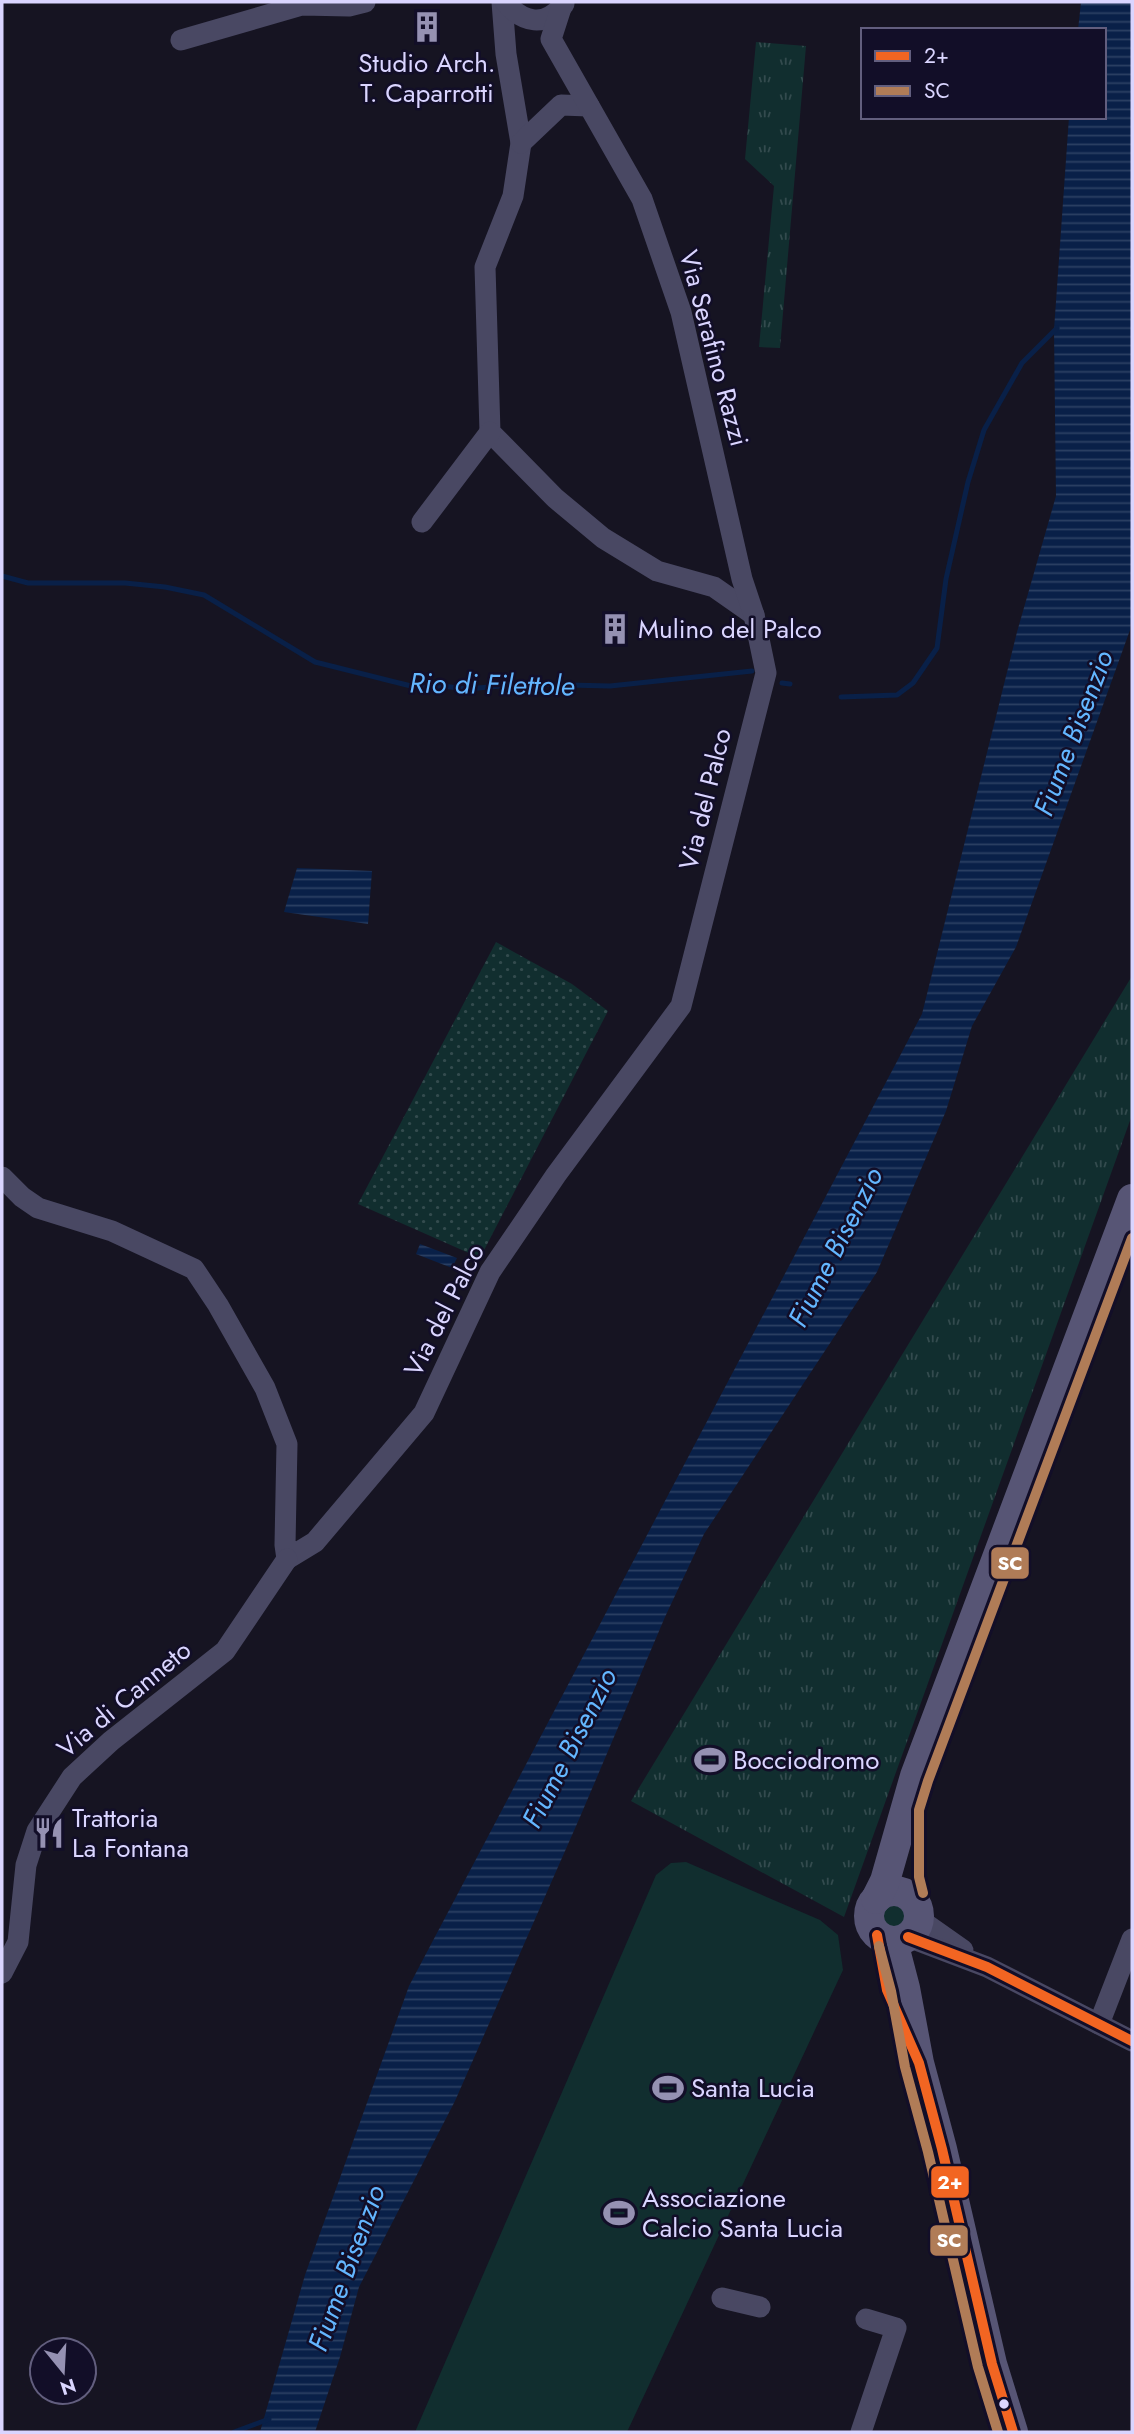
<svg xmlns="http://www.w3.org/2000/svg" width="1134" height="2434" font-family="Jost,sans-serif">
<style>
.grass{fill:#112e2f}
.park{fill:url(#park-tufts)}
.garden{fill:url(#garden-dots)}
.water{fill:url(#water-rules)}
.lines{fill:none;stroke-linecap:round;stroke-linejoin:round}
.stream{stroke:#092048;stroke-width:5}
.street{stroke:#494863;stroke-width:21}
.secondary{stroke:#575575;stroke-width:30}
.bus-1-casing{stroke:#120e28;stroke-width:16}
.bus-2-casing{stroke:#120e28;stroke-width:16}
.bus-1{stroke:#f26522;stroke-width:10}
.bus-2{stroke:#b07c57;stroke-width:10}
.bus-dot{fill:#dad5ff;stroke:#120e28;stroke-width:2.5}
.labels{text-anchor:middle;stroke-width:5;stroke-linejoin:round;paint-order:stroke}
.poi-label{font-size:26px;fill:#dad5ff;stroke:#120e28;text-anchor:start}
.street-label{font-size:26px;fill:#dad5ff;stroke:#120e28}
.water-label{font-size:28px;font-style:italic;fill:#63b6ff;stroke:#120e28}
.line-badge{stroke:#120e28;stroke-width:2.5}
.badge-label{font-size:19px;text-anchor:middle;font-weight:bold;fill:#fff}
</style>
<defs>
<pattern id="park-tufts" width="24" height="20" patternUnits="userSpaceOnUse" patternTransform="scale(1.75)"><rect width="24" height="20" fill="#112e2f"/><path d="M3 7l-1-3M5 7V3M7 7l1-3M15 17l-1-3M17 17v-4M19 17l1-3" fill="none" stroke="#334b4e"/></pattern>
<pattern id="garden-dots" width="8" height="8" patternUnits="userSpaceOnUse" patternTransform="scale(1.75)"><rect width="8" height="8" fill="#112e2f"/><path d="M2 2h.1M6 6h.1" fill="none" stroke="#334b4e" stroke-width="1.8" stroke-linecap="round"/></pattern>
<pattern id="water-rules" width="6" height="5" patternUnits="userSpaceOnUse" patternTransform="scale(1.75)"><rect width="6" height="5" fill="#092048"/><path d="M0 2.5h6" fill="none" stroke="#2c4063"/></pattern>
</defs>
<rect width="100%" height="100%" fill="#161422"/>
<!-- grass -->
<g class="grass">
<polygon points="686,1862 820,1920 838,1935 843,1970 627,2432 415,2432 656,1875 671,1863"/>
<circle cx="894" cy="1918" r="13"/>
</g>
<!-- park -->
<g class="park">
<polygon points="756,42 806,46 780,348 759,347 774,186 745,159"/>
<polygon points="1132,976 1132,1115 844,1917 631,1801"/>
</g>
<!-- garden -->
<polygon class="garden" points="496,942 572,984 608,1011 480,1258 358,1204"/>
<!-- water -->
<g class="water">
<polygon points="1081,2 1132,2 1132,614 1130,630 1016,947 972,1026 946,1111 877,1272 704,1534 665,1617 580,1817 455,2101 359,2287 340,2357 315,2432 260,2432 305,2275 409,1986 922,1014 1017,632 1056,496 1054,330 1069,117 1104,117 1104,30 1078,30"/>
<polygon points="297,868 372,871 368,924 284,912"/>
<polygon points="420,1244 457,1258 452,1268 416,1254"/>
</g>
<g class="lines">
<!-- stream -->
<g class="stream">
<polyline points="2,576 28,583 125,583 165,587 204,595 315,662 419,688 443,686 466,689 526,684 610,686 752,671"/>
<polyline points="782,683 790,684"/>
<polyline points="841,697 897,695 913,683 937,648 946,579 968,482 984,430 1022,363 1057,328"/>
<polyline points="234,2432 269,2419"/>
</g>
<!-- street -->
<g class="street">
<polyline points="502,2 506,54 521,143 513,196 485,267 490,432 555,498 603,538 657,571 714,587 754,615"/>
<path d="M 505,2 C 523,23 545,28 564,4"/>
<polyline points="181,40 302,5 349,6 365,2"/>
<polyline points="521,143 561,105 589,106"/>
<polyline points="422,522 490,432"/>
<polyline points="2,1177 22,1197 38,1208 112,1231 194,1269 218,1305 265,1388 287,1444 285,1545 287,1559 315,1542 424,1413 490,1272 556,1175 681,1006 766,673 754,615 742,579 681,312 642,199 551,39 561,8"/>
<polyline points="919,1919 963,1950"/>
<polyline points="908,1937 987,1967 1132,2041"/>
<polyline points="2,1973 18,1942 26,1865 37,1831 72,1777 111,1741 225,1651 287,1559"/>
<polyline points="1099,2024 1132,1939"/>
<polyline points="722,2298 760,2307"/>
<polyline points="861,2432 896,2328 866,2319"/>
</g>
<!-- secondary -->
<g class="secondary">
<circle cx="894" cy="1916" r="25"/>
<polyline points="876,1899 885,1881 915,1776 1132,1199"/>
<polyline points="893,1942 905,1988 919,2063 942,2149 992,2364 1013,2432"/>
</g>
<defs>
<g id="bus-1">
<polyline points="877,1935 887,1990 919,2063 942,2149 992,2364 1013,2432"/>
<polyline points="908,1937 987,1967 1132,2041"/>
</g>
<g id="bus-2">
<polyline points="923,1893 919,1877 919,1810 928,1781 1132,1238"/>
<polyline points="879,1946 891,1991 905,2067 928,2152 978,2367 998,2432"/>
</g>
</defs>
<!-- bus-1 casing -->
<use href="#bus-1" class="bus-1-casing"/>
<!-- bus-2 casing -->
<use href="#bus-2" class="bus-2-casing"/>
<!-- bus-1 -->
<use href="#bus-1" class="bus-1"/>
<!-- bus-2 -->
<use href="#bus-2" class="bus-2"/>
</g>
<!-- icons -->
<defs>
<symbol id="building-bare" viewBox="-9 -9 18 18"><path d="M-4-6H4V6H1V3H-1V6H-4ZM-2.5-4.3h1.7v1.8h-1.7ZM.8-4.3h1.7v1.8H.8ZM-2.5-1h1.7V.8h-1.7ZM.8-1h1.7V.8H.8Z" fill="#9591b2" stroke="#120e28" stroke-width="2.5" paint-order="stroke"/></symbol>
<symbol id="stadium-bare" viewBox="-9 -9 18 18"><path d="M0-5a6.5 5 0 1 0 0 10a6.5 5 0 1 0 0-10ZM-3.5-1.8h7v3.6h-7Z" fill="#9591b2" stroke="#120e28" stroke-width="2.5" paint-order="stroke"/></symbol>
<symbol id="restaurant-bare" viewBox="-9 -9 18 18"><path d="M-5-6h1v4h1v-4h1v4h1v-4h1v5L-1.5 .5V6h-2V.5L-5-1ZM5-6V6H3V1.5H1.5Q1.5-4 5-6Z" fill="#9591b2" stroke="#120e28" stroke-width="2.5" paint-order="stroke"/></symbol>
</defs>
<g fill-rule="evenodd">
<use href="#building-bare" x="405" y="5" width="44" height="44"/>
<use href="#building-bare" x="593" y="607" width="44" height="44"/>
<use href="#stadium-bare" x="688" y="1738" width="44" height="44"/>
<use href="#restaurant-bare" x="27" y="1811" width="44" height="44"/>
<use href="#stadium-bare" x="646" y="2066" width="44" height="44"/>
<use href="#stadium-bare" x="597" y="2191" width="44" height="44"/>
</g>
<!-- markers -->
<circle class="bus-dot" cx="1004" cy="2404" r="6"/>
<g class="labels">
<!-- poi labels -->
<g class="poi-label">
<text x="427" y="72" text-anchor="middle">Studio Arch.<tspan x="427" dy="30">T. Caparrotti</tspan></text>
<text x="638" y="638">Mulino del Palco</text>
<text x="733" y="1769">Bocciodromo</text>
<text x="72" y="1827">Trattoria<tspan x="72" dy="30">La Fontana</tspan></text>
<text x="691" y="2097">Santa Lucia</text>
<text x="642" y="2207">Associazione<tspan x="642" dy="30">Calcio Santa Lucia</tspan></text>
</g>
<!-- street labels -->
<g class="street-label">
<text transform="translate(714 348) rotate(75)" y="9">Via Serafino Razzi</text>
<text transform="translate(705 799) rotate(-76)" y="9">Via del Palco</text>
<text transform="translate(444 1310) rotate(-63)" y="9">Via del Palco</text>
<text transform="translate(124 1699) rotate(-40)" y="9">Via di Canneto</text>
</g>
<!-- water labels -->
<g class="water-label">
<text transform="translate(492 684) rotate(1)" y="10">Rio di Filettole</text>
<text transform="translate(1073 733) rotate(-69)" y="10">Fiume Bisenzio</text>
<text transform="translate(835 1247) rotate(-63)" y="10">Fiume Bisenzio</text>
<text transform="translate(569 1748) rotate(-63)" y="10">Fiume Bisenzio</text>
<text transform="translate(346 2268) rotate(-70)" y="10">Fiume Bisenzio</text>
</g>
</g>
<g class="line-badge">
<rect x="990" y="1546" width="40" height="34" rx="7" fill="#b07c57"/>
<rect x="930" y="2165" width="40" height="34" rx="7" fill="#f26522"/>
<rect x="929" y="2224" width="40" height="33" rx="7" fill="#b07c57"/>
</g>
<g class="badge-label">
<text x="1010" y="1570">SC</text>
<text x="950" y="2189">2+</text>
<text x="949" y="2247">SC</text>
</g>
<!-- border -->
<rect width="1134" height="2434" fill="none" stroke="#dad5ff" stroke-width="7"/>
<!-- legend -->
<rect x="861" y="28" width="245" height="91" fill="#120e28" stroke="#625e7e" stroke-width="2"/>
<rect x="875" y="51" width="35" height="10" fill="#f26522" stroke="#625e7e" stroke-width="2"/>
<text x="924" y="63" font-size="21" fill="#dad5ff">2+</text>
<rect x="875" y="86" width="35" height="10" fill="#b07c57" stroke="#625e7e" stroke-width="2"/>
<text x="924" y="98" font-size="21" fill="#dad5ff">SC</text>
<!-- north arrow -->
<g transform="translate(63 2371) rotate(162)"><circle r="33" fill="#120e28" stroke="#625e7e" stroke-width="2"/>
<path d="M0-5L12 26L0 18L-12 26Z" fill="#9591b2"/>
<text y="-10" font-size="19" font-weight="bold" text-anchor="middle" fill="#dad5ff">N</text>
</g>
</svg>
